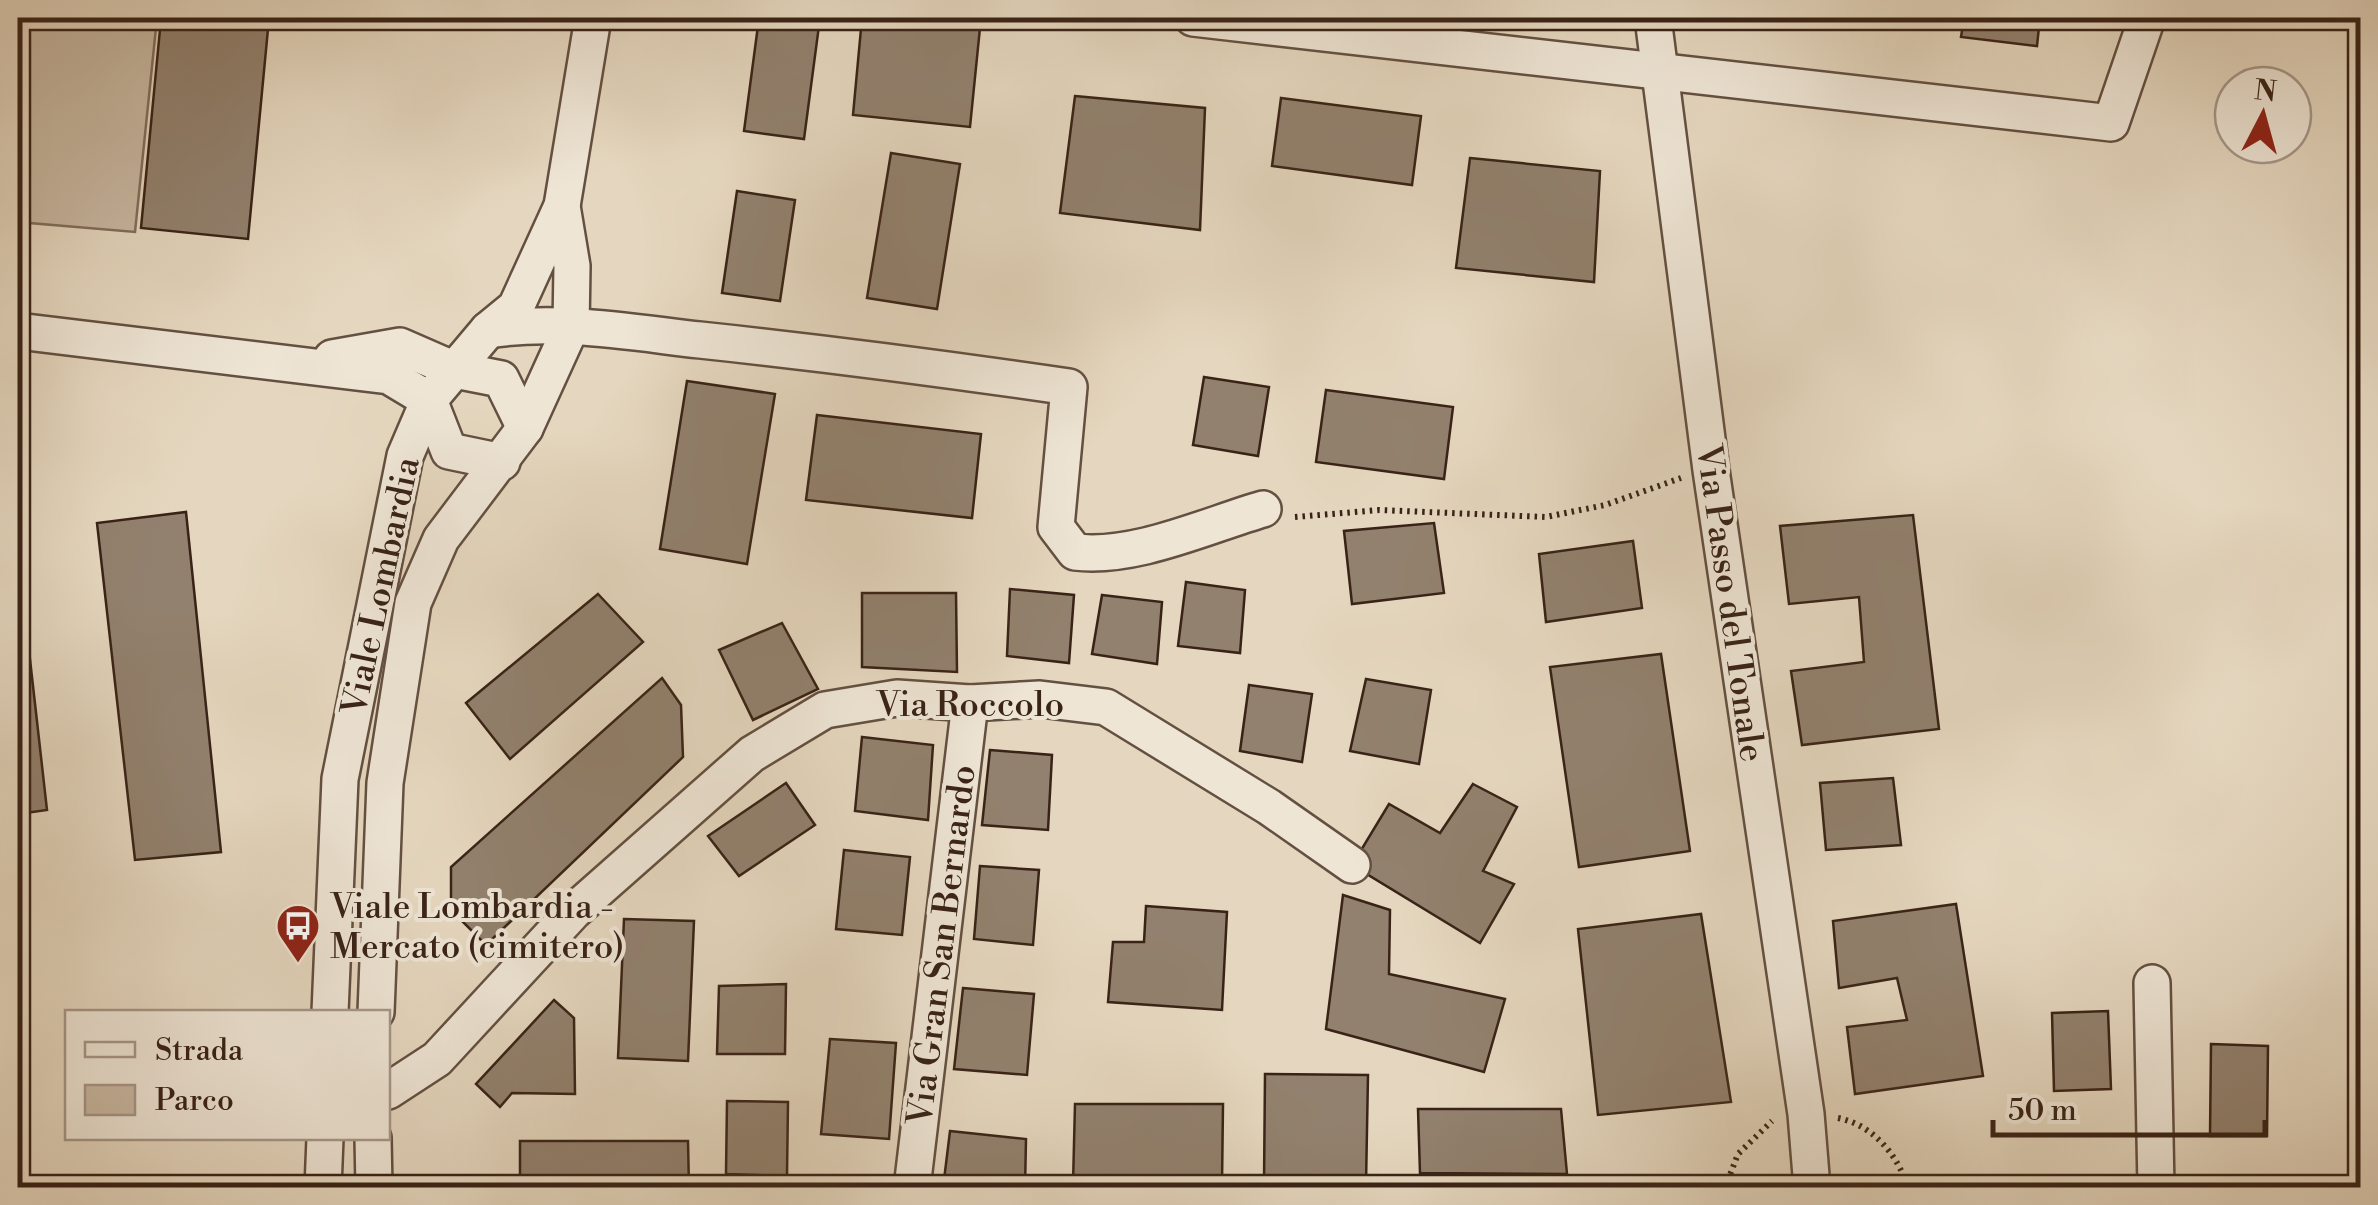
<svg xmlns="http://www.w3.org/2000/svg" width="2378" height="1205" font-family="'Libre Bodoni',serif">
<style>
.green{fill:#c8b8a2;stroke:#806e5c;stroke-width:2.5}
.building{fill:#92816e;stroke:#392317;stroke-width:2.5}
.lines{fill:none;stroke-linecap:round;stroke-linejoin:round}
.street-casing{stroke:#645041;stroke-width:40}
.path{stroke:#392317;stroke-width:6;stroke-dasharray:2.5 5;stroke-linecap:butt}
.street{stroke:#eee5d5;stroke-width:35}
.labels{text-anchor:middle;stroke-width:8;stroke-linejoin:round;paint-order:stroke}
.street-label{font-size:35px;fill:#392317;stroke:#eee5d5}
.poi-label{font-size:35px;fill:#392317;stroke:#eee5d5;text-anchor:start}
</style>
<rect width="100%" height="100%" fill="#e5d7bf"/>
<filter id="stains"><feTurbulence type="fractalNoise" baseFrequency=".002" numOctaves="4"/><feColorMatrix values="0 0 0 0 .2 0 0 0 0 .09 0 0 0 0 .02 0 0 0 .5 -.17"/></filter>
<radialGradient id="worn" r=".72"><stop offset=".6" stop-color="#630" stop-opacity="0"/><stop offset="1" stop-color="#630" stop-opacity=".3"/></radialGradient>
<!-- green -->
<polygon class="green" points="18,18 157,18 135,232 18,222"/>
<!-- building -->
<g class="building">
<polygon points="759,18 820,18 804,139 744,131"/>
<polygon points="862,18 981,18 970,127 853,115"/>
<polygon points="1964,18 2040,18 2037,46 1961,37"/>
<polygon points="161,19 268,29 248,239 141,228"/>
<polygon points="1075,96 1205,108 1200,230 1060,213"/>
<polygon points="1281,98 1421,116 1412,185 1272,166"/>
<polygon points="891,153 960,164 937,309 867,298"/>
<polygon points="1470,158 1600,171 1594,282 1456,268"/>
<polygon points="737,191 795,200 780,301 722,293"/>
<polygon points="1204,377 1269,387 1258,456 1193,445"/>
<polygon points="687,381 775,394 747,564 660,549"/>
<polygon points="1326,390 1453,407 1444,479 1316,462"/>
<polygon points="817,415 981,434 972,518 806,500"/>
<polygon points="186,512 221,852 135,860 97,523"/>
<polygon points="1913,515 1939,729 1802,745 1791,671 1864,662 1859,597 1789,604 1780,526"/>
<polygon points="1434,523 1444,593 1352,604 1344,531"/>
<polygon points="1633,541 1642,608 1546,622 1539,554"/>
<polygon points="18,553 47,810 18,814"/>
<polygon points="1186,582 1245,590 1240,653 1178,646"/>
<polygon points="1010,589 1074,595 1069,663 1007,656"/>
<polygon points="862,593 956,593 957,672 862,667"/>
<polygon points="598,594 643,642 510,759 466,703"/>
<polygon points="1102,595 1162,602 1157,664 1092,654"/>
<polygon points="782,623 818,689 753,720 719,650"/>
<polygon points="1661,654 1690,851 1579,867 1550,667"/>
<polygon points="662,678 681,705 683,757 486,945 451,910 451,867"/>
<polygon points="1366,679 1431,690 1419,764 1350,751"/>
<polygon points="1249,685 1312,694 1302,762 1240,751"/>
<polygon points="862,737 933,745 928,820 855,811"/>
<polygon points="990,750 1052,755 1048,830 982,825"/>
<polygon points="1893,778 1901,845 1826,850 1820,783"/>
<polygon points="786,783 815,825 739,876 708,836"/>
<polygon points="1473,784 1517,807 1483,871 1514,884 1480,943 1352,865 1389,804 1440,833"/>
<polygon points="844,850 910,857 902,935 836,929"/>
<polygon points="980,866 1039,870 1033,945 974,939"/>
<polygon points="1343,895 1390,910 1389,974 1505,999 1484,1072 1326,1029"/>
<polygon points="1956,904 1983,1076 1855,1094 1847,1027 1907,1020 1897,978 1839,988 1833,921"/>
<polygon points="1146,906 1227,912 1222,1010 1108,1002 1113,942 1144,942"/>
<polygon points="1701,914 1731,1102 1598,1115 1578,929"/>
<polygon points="624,919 694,921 688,1061 618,1058"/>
<polygon points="786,984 785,1054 717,1054 719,986"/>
<polygon points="963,988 1034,994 1027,1075 954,1069"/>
<polygon points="554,1000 574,1018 575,1094 512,1093 500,1107 476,1084"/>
<polygon points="2108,1011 2111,1089 2054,1091 2052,1013"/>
<polygon points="830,1039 896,1043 889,1139 821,1134"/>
<polygon points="2211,1044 2268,1046 2267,1136 2210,1136"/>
<polygon points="1265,1074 1368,1075 1366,1184 1264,1184"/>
<polygon points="727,1101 788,1102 787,1176 726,1174"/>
<polygon points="1075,1104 1223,1104 1222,1184 1073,1184"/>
<polygon points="1418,1109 1561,1109 1567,1174 1420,1173"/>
<polygon points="950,1131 1026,1139 1025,1188 943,1188"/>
<polygon points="520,1141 688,1141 689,1188 520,1188"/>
</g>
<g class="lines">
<defs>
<g id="street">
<polyline points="1193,18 2111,123 2147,18"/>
<polyline points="1653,18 1711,470 1806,1114 1812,1188"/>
<path d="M 488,330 C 558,319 629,332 700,340 C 823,353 946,369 1069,387 L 1056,527 L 1075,552 C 1135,559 1205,526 1263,509"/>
<polyline points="18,331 389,376 429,400 449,451 502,462"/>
<polyline points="332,358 400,346 455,370 501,379 525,428"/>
<polyline points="2152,983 2156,1188"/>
<polyline points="330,1012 340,779 405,456 429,400 488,330 516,307 562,206 593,18"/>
<polyline points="376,1012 385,783 413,603 441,539 525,428 571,327 572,266 562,206"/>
<polyline points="388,1091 437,1059 573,912 752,754 825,710 897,698 970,703 1040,699 1106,707 1269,807 1352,865"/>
<polyline points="373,1138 374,1188"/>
<polyline points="323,1188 325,1138"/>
<polyline points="912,1188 970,703"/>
</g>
</defs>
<!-- street casing -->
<use href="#street" class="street-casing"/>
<!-- path -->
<g class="path">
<polyline points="1295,517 1379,510 1546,517 1605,505 1681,478"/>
<path d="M 1838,1118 C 1873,1125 1898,1155 1908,1188"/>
<polyline points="1725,1188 1738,1154 1772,1121"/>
</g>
<!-- street -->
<use href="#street" class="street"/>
</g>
<!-- icons -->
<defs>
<symbol id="bus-pin" viewBox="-11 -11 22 30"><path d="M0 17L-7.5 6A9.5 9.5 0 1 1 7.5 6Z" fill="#8f2418" stroke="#eee5d5"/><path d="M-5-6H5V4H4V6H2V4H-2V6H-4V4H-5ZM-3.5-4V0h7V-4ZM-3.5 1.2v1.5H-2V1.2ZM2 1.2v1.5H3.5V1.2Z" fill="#fff"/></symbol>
</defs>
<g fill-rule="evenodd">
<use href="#bus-pin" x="273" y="901" width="50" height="68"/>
</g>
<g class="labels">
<!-- street labels -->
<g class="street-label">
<text transform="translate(380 586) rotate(-78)" y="12">Viale Lombardia</text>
<text transform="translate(1731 603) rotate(82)" y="12">Via Passo del Tonale</text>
<text x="970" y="716">Via Roccolo</text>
<text transform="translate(941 945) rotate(-83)" y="12">Via Gran San Bernardo</text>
</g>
<!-- poi labels -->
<g class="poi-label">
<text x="330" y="918">Viale Lombardia -<tspan x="330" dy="40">Mercato (cimitero)</tspan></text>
</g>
</g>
<!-- margin -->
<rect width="2378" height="1205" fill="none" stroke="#e5d7bf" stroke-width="60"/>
<rect x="20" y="20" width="2338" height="1165" fill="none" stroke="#392317" stroke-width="5"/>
<rect x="30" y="30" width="2318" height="1145" fill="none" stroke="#392317" stroke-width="2.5"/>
<!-- legend -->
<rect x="65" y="1010" width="325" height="130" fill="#eee5d5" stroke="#a69789" stroke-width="2.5"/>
<rect x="85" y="1042" width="50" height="15" fill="#eee5d5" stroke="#a69789" stroke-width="2.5"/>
<text x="155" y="1060" font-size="30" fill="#392317">Strada</text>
<rect x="85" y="1085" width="50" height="30" fill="#c8b8a2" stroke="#a69789" stroke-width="2.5"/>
<text x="155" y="1110" font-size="30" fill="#392317">Parco</text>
<!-- north arrow -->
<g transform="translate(2263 115) rotate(6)"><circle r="48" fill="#eee5d5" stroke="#a69789" stroke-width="2.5"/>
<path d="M0-8L18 38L0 25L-18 38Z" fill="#8f2418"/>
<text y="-15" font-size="28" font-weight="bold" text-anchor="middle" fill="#392317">N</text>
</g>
<!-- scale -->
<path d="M1993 1120v15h272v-15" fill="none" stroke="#392317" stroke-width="5"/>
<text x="2008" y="1120" font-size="30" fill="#392317" stroke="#eee5d5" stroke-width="8" paint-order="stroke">50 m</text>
<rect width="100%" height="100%" filter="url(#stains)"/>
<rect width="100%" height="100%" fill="url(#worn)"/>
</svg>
